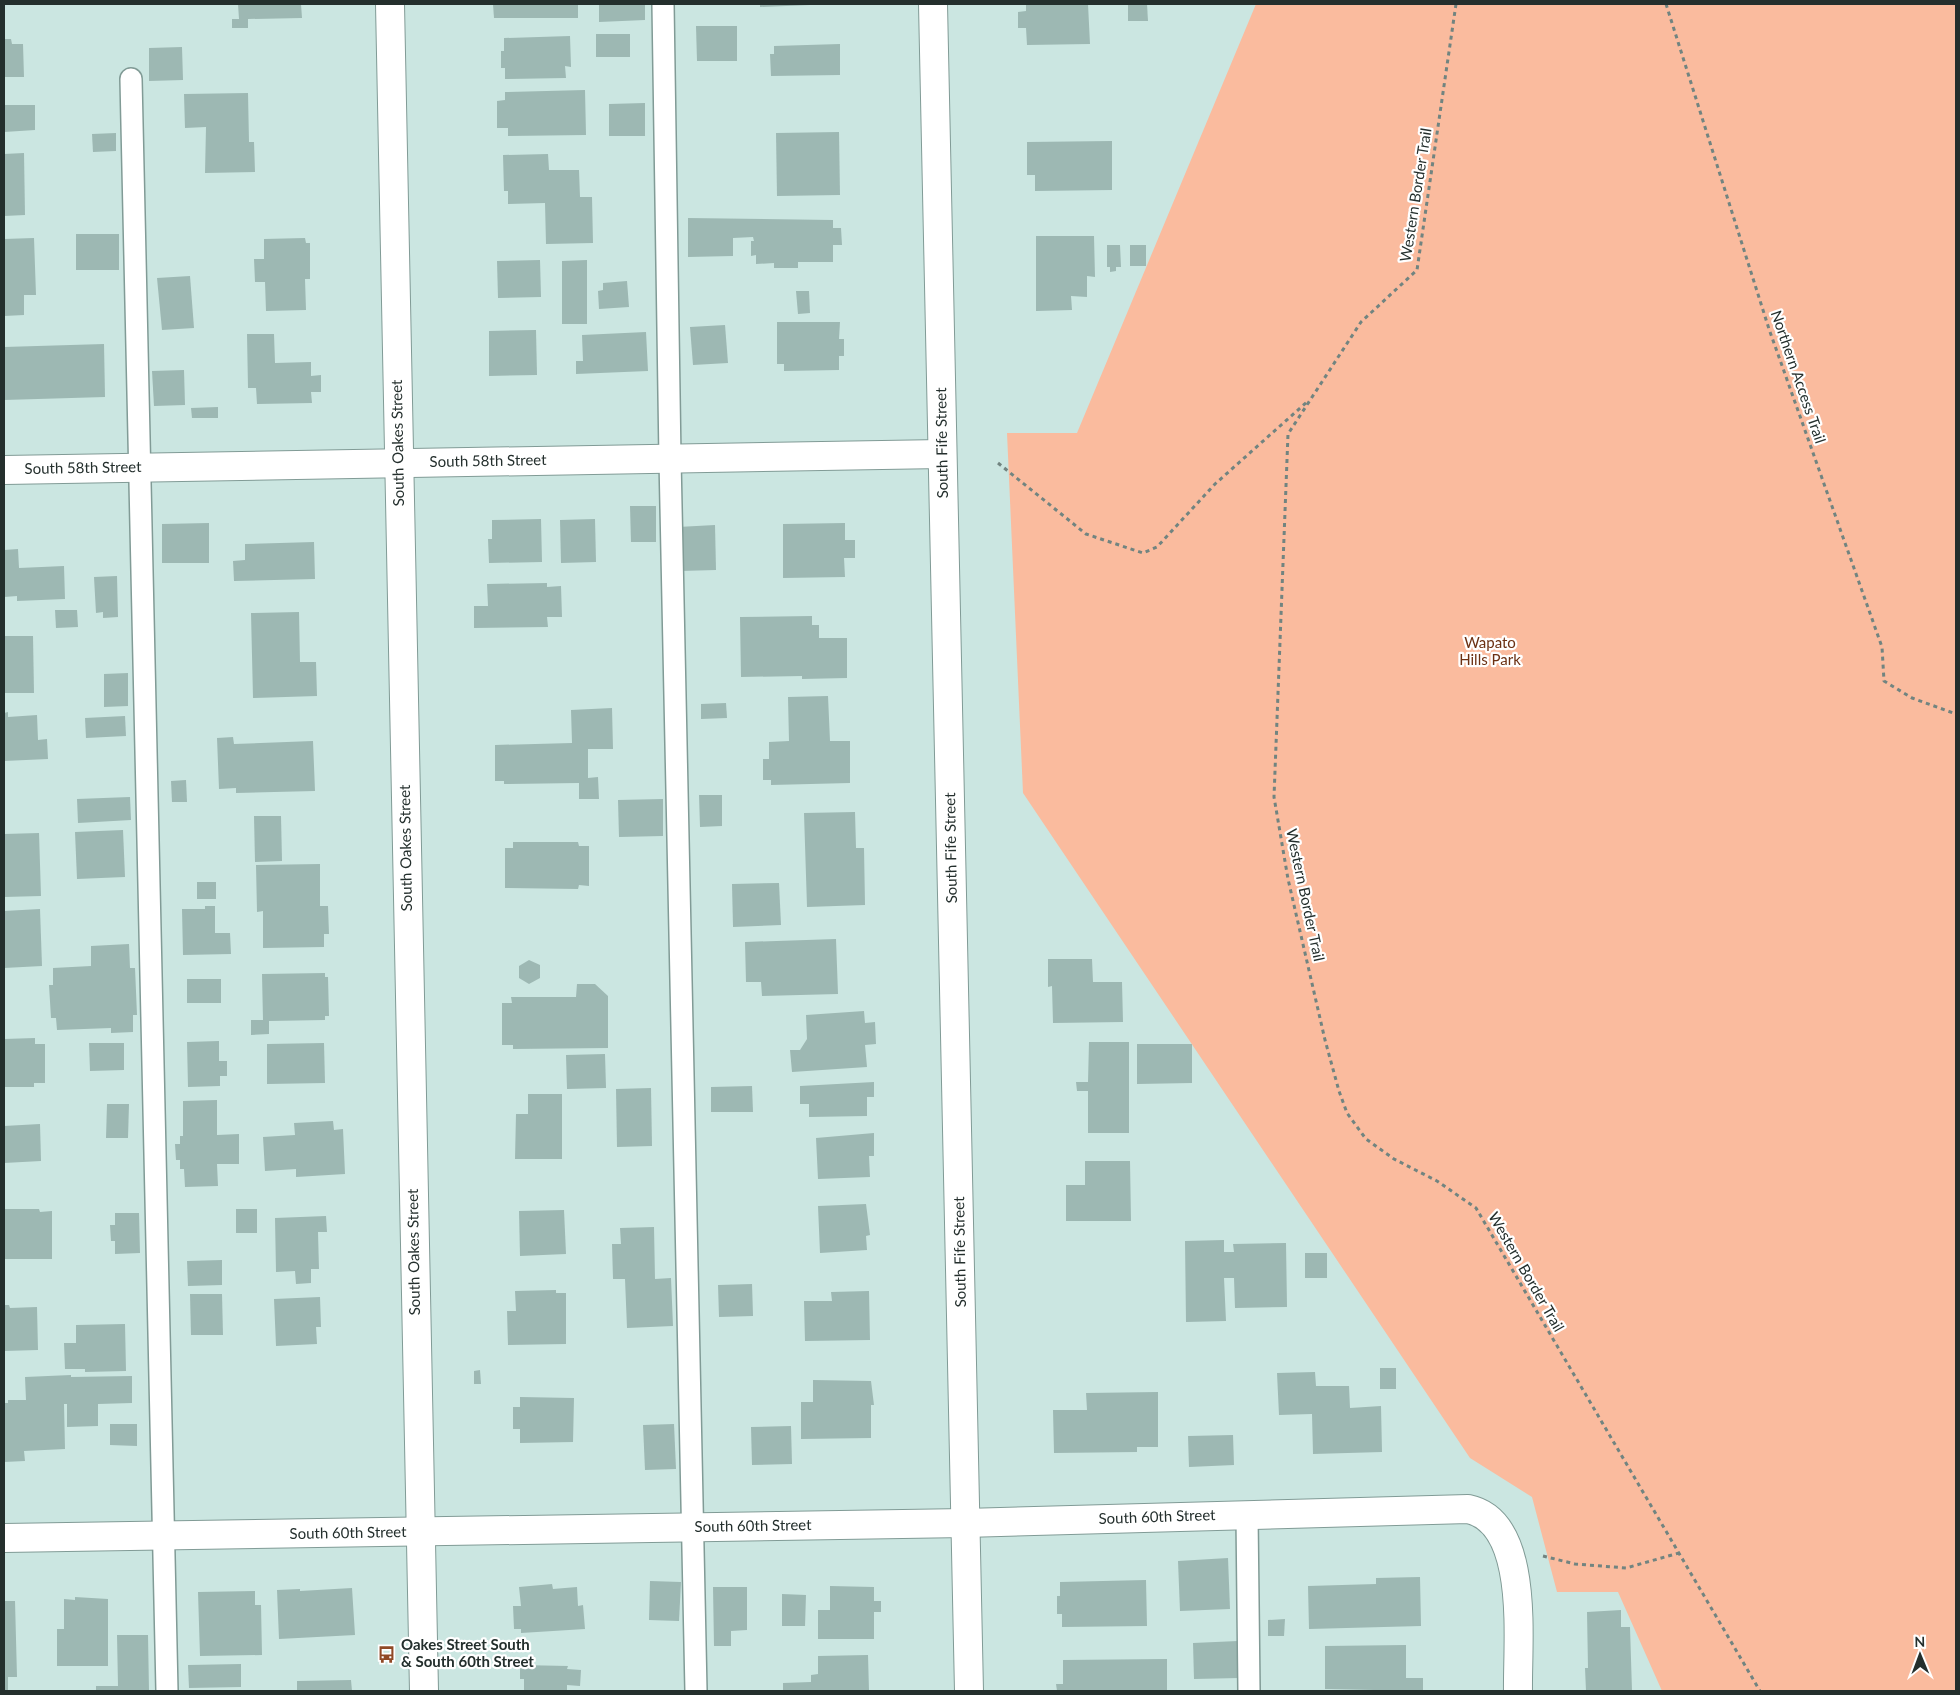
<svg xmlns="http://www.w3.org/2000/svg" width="1960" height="1695" font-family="Lato,sans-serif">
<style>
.green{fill:#fabb9e}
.building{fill:#9db8b3}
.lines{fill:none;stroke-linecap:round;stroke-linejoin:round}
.service-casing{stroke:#819b96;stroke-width:24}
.minor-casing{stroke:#819b96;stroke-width:30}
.tertiary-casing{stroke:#819b96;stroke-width:30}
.path{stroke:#718480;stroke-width:3;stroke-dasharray:4 4;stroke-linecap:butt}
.service{stroke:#fff;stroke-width:21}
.minor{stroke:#fff;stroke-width:28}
.tertiary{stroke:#fff;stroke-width:28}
.labels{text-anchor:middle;stroke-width:4.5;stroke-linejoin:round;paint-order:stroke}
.street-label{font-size:15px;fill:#242f2d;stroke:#fff}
.park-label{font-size:15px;fill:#6c3113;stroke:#fff}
.poi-label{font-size:15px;font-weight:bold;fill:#242f2d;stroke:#fff;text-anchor:start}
</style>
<rect width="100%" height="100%" fill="#cbe6e1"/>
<!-- green -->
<polygon class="green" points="1256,4 1956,4 1956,1691 1662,1691 1618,1592 1557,1592 1532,1497 1470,1458 1023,793 1007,433 1077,433"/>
<!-- building -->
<g class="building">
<polygon points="238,4 301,4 302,18 248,19 248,28 232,28 232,19 239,19"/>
<polygon points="493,4 578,4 578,18 494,18"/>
<polygon points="599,4 645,4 645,20 599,22"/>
<polygon points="760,4 810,4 810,5 760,7"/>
<polygon points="1026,4 1088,4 1090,44 1027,45 1026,28 1018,28 1018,12 1026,11"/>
<polygon points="1128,4 1147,4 1148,21 1128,21"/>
<polygon points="696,26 737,26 737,61 697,61"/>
<rect x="596" y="34" width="34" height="23"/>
<polygon points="570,36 571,67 565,66 566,78 505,79 505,68 501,68 501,51 504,51 504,38"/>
<polygon points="4,39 11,39 12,44 23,44 24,77 4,77"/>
<polygon points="840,44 840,75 771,76 770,54 774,54 774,46"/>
<polygon points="182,47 183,80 149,81 149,48"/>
<polygon points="585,90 586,135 508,136 508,128 497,128 497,101 505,100 505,92"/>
<polygon points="248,93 249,142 254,142 255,172 205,173 206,127 185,128 184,94"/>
<polygon points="645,103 645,136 609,136 609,104"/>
<polygon points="4,105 35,105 35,130 4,132"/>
<polygon points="839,132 840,195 777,196 776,133"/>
<polygon points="116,133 116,151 93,152 92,134"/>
<polygon points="1112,141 1112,190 1035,191 1035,175 1027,175 1027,142"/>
<polygon points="24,153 25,215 4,216 4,154"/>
<polygon points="548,154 549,170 579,170 580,197 592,197 593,243 546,244 545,203 508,204 508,191 504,191 503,155"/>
<polygon points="688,218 833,220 833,228 841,228 842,245 833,245 833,262 798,262 798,268 774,268 774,263 756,264 756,255 751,256 751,241 754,241 753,237 733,238 733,256 688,257"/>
<rect x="76" y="234" width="43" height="36"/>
<polygon points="1036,236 1094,236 1095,277 1087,276 1087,297 1071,296 1072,310 1036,311"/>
<polygon points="34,238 36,295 24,295 24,315 4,316 4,239"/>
<polygon points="305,238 306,243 310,243 310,279 305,279 306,310 266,311 265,282 255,282 254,259 264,259 264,239"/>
<polygon points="1107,245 1120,245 1121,267 1116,267 1116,271 1110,272 1110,267 1107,267"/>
<rect x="1130" y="245" width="16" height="21"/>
<polygon points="540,260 541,297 498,298 497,261"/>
<polygon points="587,260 587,324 562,324 562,261"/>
<polygon points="190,276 194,328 162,330 157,278"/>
<polygon points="627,281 629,307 599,309 598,291 603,290 603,283"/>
<polygon points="796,291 809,291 810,313 798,314"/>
<polygon points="777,322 840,322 839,339 844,339 844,356 839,356 839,370 784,371 784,364 777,364"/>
<polygon points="725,325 728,363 693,365 690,327"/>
<polygon points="536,330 537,375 489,376 489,331"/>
<polygon points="646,332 648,371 576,374 576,361 583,361 582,335"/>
<polygon points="247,334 274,334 275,363 311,362 311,376 321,375 321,392 311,392 312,403 257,404 256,388 248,388"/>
<polygon points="104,344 105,397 4,400 4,347"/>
<polygon points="184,370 185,405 154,406 152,371"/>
<polygon points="218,407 218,418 192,418 191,408"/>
<polygon points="630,506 656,506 656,542 631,542"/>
<polygon points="541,519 542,562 489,563 488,539 492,539 492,520"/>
<polygon points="595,519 596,562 561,563 560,520"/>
<polygon points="209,523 209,563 162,563 162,524"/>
<polygon points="845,523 845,540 855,540 855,558 844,558 845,577 783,578 783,524"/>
<polygon points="715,525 716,570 680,571 678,527"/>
<polygon points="314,542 315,579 234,581 233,561 245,560 245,544"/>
<polygon points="18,549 19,568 64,566 65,599 17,601 17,596 4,597 4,550"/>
<polygon points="117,576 118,617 103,618 103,612 96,613 94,577"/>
<polygon points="547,583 547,587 561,586 562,617 547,617 548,627 474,628 474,606 488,606 487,584"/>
<polygon points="55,610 77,610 78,627 56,628"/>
<polygon points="299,612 300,662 316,662 317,696 253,698 251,613"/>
<polygon points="812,616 812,625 819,625 819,638 847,638 847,678 802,679 802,676 741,677 740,617"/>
<polygon points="4,636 33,636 34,693 4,693"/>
<polygon points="128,673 128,706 104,707 104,674"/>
<polygon points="828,696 830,741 850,741 850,783 771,785 771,780 763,780 763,759 769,759 769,742 789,741 788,697"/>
<polygon points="726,703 727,718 701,719 701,704"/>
<polygon points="612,708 613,749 588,749 588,778 598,777 599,799 579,799 579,783 504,784 504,781 495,781 495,745 572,743 571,710"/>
<polygon points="8,712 8,717 37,715 38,740 47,739 48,759 4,761 4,713"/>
<polygon points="125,716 126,736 86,738 85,718"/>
<polygon points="233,737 234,744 313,741 315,791 236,793 236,788 219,789 217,738"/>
<polygon points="186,780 187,802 172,802 171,781"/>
<polygon points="699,795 722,795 722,826 700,827"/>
<polygon points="130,797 131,820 78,823 77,799"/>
<polygon points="663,799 663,836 619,837 618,800"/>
<polygon points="855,812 856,848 864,848 865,905 807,907 804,813"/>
<polygon points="254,816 281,816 282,861 255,862"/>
<polygon points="123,830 125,877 77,879 75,832"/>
<polygon points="39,833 41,896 4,897 4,834"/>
<polygon points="513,842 578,842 579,846 589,846 589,886 579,885 578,889 505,888 505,848 513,848"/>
<polygon points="320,864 320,906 328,906 329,934 324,934 324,947 263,948 263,911 257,912 256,865"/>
<rect x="197" y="882" width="19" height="17"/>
<polygon points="779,883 781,925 733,927 732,884"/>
<polygon points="205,906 215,906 215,933 230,933 231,954 183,955 182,909 205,909"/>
<polygon points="40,909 42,966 4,968 4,911"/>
<polygon points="836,939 838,994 762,996 761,982 746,982 745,942"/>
<polygon points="129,944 130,968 135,968 137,1015 133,1015 133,1032 111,1033 111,1028 57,1030 56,1018 51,1018 49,985 53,985 53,968 91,966 91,946"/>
<polygon points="1048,959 1092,959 1093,982 1122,982 1123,1022 1053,1023 1052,986 1048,987"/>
<polygon points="529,960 540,965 540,978 529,984 519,978 519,966"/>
<polygon points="325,973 325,977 328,977 329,1016 325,1016 325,1020 269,1021 269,1034 251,1035 251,1020 263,1020 262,974"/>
<rect x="187" y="979" width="34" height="24"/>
<polygon points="577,984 595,984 608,996 608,1048 513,1049 513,1045 502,1045 502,1003 512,1003 511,997 576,997"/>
<polygon points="864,1011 865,1023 875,1022 876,1044 865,1045 867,1067 792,1072 790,1050 800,1050 807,1039 806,1015"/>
<polygon points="35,1038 35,1044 45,1044 45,1083 34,1083 34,1087 4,1087 4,1039"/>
<polygon points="219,1041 219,1061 227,1061 227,1076 220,1076 220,1086 188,1087 187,1042"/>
<polygon points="1089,1042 1129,1042 1129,1133 1088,1133 1088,1091 1077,1091 1076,1082 1088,1082"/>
<polygon points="89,1043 124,1043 124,1070 90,1071"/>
<polygon points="324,1043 325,1083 267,1084 267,1044"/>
<polygon points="1137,1044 1192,1044 1192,1083 1137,1084"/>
<polygon points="605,1054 606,1088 567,1089 566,1055"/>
<polygon points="874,1082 874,1097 867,1097 867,1116 809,1117 809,1104 800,1104 800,1086"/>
<polygon points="752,1086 753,1112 711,1112 711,1087"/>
<polygon points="651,1088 652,1146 617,1147 616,1089"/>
<polygon points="528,1094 562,1094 562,1159 515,1159 516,1114 528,1114"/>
<polygon points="217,1100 217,1135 239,1134 239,1164 217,1164 218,1186 185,1187 184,1169 180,1169 180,1160 176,1160 175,1144 180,1144 180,1136 183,1136 183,1101"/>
<polygon points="107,1104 129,1104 128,1138 106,1138"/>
<polygon points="333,1121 334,1130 343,1129 345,1174 296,1177 296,1169 265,1171 263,1137 295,1135 294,1123"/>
<polygon points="40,1124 41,1161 4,1163 4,1126"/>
<polygon points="874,1133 874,1156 869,1156 870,1177 818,1179 816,1138"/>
<polygon points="1085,1161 1130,1161 1131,1221 1066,1221 1066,1185 1085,1185"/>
<polygon points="866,1204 870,1235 866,1236 867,1250 820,1253 818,1206"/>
<polygon points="4,1209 39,1209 40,1212 52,1211 52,1259 4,1259"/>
<rect x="236" y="1209" width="21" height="24"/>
<polygon points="564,1210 566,1254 520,1256 519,1211"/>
<polygon points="115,1213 139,1213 140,1253 115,1254 115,1241 111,1241 110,1225 115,1225"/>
<polygon points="326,1216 327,1232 318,1232 319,1269 311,1269 311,1283 296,1284 295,1271 276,1272 275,1218"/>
<polygon points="654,1227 655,1279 671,1278 673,1326 627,1328 625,1279 613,1279 612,1244 621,1244 620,1228"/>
<polygon points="1224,1240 1224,1252 1234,1252 1233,1244 1286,1243 1287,1307 1235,1308 1234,1278 1224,1278 1226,1321 1186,1322 1185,1241"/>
<rect x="1305" y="1253" width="22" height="25"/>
<polygon points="222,1260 222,1285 188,1286 187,1261"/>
<polygon points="752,1284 753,1316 719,1317 718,1285"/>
<polygon points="556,1290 556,1293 566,1293 566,1344 508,1345 507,1311 516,1311 515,1291"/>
<polygon points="869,1291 870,1340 805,1341 804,1301 832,1301 831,1292"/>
<polygon points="190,1294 222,1294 223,1335 191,1335"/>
<polygon points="320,1297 321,1327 316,1327 317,1344 276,1346 274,1299"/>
<polygon points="4,1305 9,1305 10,1308 37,1307 38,1350 4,1351"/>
<polygon points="125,1324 126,1371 85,1372 85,1369 65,1369 64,1343 76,1343 76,1325"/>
<rect x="1380" y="1368" width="16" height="21"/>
<polygon points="480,1370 481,1384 474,1384 474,1371"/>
<polygon points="1315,1372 1316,1386 1349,1386 1350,1408 1381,1406 1382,1452 1313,1454 1312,1414 1279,1415 1277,1373"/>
<polygon points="71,1375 71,1377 132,1376 132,1403 98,1404 98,1426 67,1427 67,1404 64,1404 65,1449 24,1451 25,1461 4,1462 4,1403 8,1403 8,1400 26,1400 25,1377"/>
<polygon points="813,1380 871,1381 874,1405 871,1405 871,1438 801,1439 801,1402 813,1402"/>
<polygon points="1158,1392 1158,1447 1137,1447 1137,1452 1054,1453 1053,1410 1087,1410 1086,1393"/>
<polygon points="520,1397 574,1398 573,1442 520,1443 520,1429 513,1429 513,1407 520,1407"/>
<polygon points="110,1424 137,1424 137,1446 110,1445"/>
<polygon points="674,1424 676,1469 645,1470 643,1425"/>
<polygon points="791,1426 792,1464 752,1465 751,1427"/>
<polygon points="1233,1435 1234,1465 1189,1467 1188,1436"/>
<polygon points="1228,1558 1230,1609 1180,1611 1178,1561"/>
<polygon points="1420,1577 1421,1626 1309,1629 1308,1586 1376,1584 1376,1578"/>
<polygon points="1146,1580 1147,1626 1062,1627 1062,1614 1057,1614 1057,1596 1060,1596 1060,1582"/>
<polygon points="650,1581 681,1582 679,1621 649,1620"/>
<polygon points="552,1584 553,1589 577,1587 578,1606 583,1605 585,1629 521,1633 521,1629 514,1629 513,1606 521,1606 519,1587"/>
<polygon points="830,1586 874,1587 874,1601 881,1601 881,1612 874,1612 874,1639 818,1639 818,1610 830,1610"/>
<polygon points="713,1587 747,1587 747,1630 731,1631 731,1646 714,1646"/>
<polygon points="352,1588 355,1635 279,1639 277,1590 300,1589 300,1591"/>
<polygon points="255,1591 255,1605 261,1605 262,1655 200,1656 198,1592"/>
<polygon points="782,1594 806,1595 805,1626 782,1626"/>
<polygon points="75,1597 108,1599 108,1666 57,1666 57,1629 64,1629 64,1599 75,1600"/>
<polygon points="4,1601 15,1601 17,1677 8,1677 8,1691 4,1691"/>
<polygon points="1621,1610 1621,1627 1630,1627 1632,1691 1586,1691 1585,1668 1588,1668 1587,1612"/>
<polygon points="1285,1619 1284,1636 1268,1636 1268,1620"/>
<polygon points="117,1635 148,1635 149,1691 96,1691 96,1686 118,1686"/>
<polygon points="1238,1641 1239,1678 1194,1679 1193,1643"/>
<polygon points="1406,1645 1406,1678 1423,1678 1423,1691 1325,1689 1325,1646"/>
<polygon points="868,1655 869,1691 783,1691 783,1683 811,1682 811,1675 818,1674 818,1656"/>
<polygon points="1167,1659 1167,1691 1057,1691 1056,1684 1063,1684 1063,1660"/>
<polygon points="241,1664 241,1687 189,1688 188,1665"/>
<polygon points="520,1665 568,1666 567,1669 581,1670 580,1686 567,1685 567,1691 524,1691 524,1679 520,1679"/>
<polygon points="351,1680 352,1691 297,1691 297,1681"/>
</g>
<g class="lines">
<defs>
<g id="service">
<polyline points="663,4 670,459 696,1691"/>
<polyline points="131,79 167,1691"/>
<polyline points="1247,1515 1249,1691"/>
</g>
<g id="minor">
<polyline points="933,4 969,1691"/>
<polyline points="4,470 942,454"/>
<path d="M 4,1538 L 965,1523 L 1468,1509 C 1531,1522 1517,1643 1518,1691"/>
</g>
<polyline id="tertiary" points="390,4 424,1691"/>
</defs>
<!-- service casing -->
<use href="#service" class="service-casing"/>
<!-- minor casing -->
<use href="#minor" class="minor-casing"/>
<!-- tertiary casing -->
<use href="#tertiary" class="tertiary-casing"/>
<!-- path -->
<g class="path">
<polyline points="1456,4 1417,270 1361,322 1288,434 1274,797 1288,879 1325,1040 1339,1091 1347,1113 1366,1139 1394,1159 1437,1181 1476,1208 1760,1691"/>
<polyline points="1666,4 1769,329 1882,647 1884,681 1912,698 1956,714"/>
<polyline points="998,463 1086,534 1143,553 1157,547 1215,484 1308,401"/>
<polyline points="1543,1556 1575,1564 1626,1568 1679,1553"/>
</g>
<!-- service -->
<use href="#service" class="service"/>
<!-- minor -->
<use href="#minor" class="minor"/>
<!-- tertiary -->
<use href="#tertiary" class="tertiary"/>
</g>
<!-- icons -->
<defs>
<symbol id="bus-bare" viewBox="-9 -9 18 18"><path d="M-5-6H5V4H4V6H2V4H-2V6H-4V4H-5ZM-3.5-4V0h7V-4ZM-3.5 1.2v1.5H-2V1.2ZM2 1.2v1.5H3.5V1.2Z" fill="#904926" stroke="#fff" stroke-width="2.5" paint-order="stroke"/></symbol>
</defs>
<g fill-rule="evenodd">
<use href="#bus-bare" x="374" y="1642" width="25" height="25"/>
</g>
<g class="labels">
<!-- street labels -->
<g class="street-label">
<text transform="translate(1416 195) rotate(-81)" y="5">Western Border Trail</text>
<text transform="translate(1798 377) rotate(71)" y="5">Northern Access Trail</text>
<text transform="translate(398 443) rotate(-91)" y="5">South Oakes Street</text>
<text transform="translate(942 443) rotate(-91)" y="5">South Fife Street</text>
<text transform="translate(488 461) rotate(-1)" y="5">South 58th Street</text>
<text transform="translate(83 468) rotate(-1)" y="5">South 58th Street</text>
<text transform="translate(406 848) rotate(-91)" y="5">South Oakes Street</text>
<text transform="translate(951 848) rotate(-91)" y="5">South Fife Street</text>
<text transform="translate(1305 895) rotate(78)" y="5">Western Border Trail</text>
<text transform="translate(414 1252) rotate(-91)" y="5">South Oakes Street</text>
<text transform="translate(960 1252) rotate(-91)" y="5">South Fife Street</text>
<text transform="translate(1526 1272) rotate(60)" y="5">Western Border Trail</text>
<text transform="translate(1157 1517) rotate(-2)" y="5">South 60th Street</text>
<text transform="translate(753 1526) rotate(-1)" y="5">South 60th Street</text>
<text transform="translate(348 1533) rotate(-1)" y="5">South 60th Street</text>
</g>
<!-- park labels -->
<g class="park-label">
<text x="1490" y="648">Wapato<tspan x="1490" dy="17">Hills Park</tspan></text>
</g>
<!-- poi labels -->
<g class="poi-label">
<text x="401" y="1650">Oakes Street South<tspan x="401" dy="17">&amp; South 60th Street</tspan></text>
</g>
</g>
<!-- border -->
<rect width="1960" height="1695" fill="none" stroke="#242f2d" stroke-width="10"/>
<!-- north arrow -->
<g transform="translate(1920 1655) rotate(359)" stroke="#ffffff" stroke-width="4" paint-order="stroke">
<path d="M0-4L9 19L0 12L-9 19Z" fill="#242f2d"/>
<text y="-8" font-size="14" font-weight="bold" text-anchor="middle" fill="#242f2d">N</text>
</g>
</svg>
